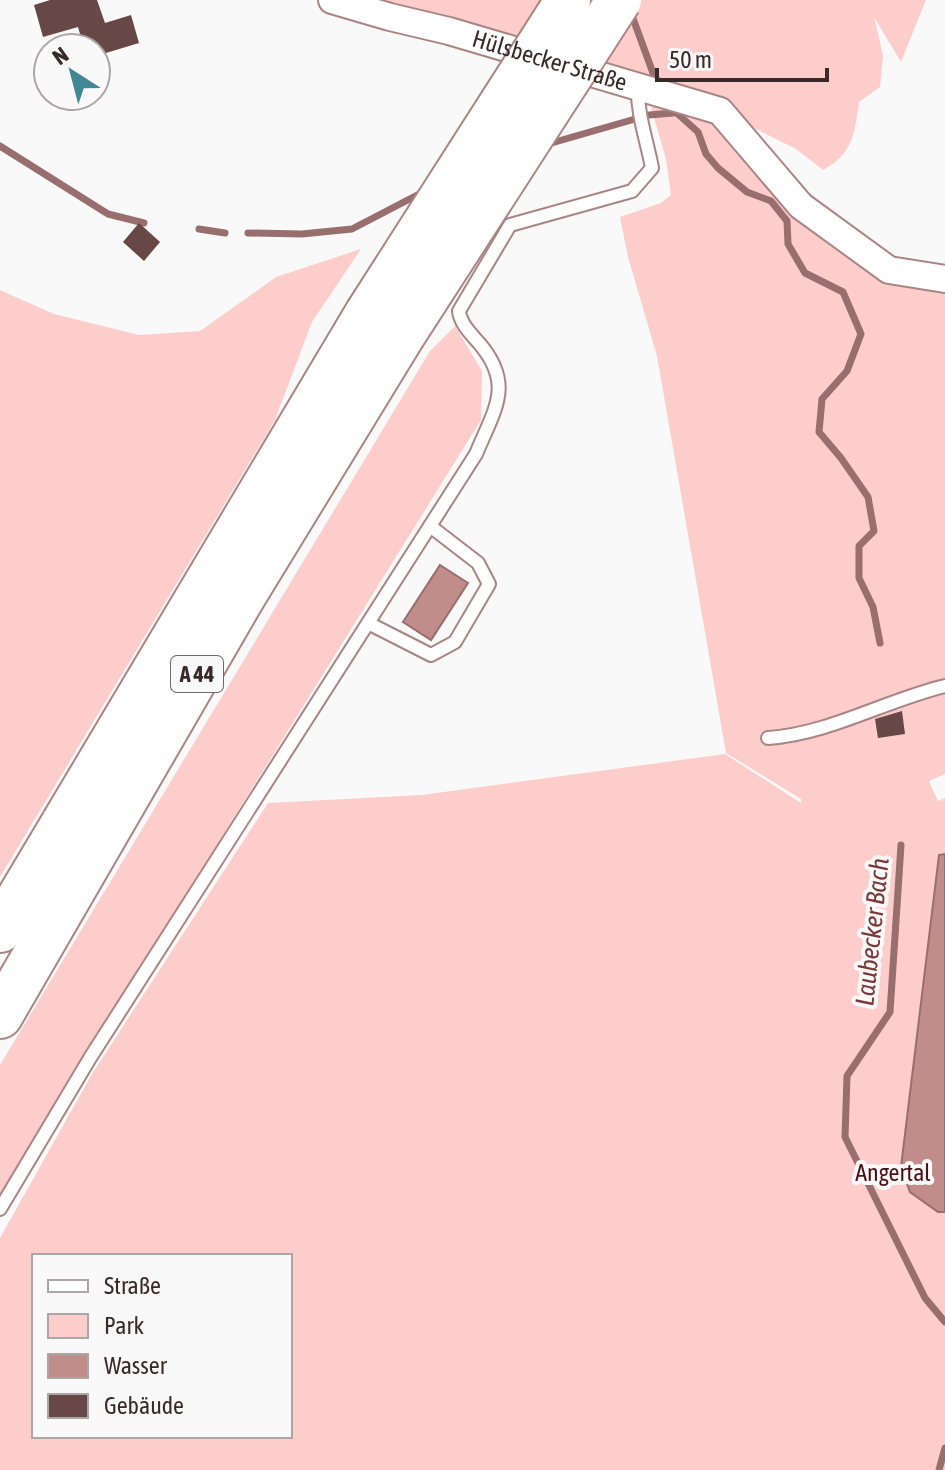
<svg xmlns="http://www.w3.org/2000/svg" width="945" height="1470" font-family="'Asap Condensed',sans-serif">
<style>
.green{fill:#fccdcb;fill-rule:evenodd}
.water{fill:#c08d8b;stroke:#986f6e;stroke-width:2}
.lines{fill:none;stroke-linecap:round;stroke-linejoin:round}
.stream{stroke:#986f6e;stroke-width:7}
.building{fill:#674847}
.service-casing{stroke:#a98684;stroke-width:16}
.minor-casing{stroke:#a98684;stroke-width:30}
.motorway-casing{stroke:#a98684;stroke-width:48}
.service{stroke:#fff;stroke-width:12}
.minor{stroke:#fff;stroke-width:26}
.motorway{stroke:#fff;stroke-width:44}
.motorway-bridge-casing{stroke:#a98684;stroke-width:48;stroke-linecap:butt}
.motorway-bridge{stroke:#fff;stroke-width:44}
.labels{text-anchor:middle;stroke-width:8;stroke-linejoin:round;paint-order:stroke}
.shield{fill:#f9f9f9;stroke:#736868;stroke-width:2}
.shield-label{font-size:22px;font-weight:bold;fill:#392a2a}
.street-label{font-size:24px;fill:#392a2a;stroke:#f9f9f9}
.park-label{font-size:24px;fill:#4e0e14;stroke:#f9f9f9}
.water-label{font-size:26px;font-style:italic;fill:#7b3839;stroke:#f9f9f9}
</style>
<rect width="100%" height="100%" fill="#f9f9f9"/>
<!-- green -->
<g class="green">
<path d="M 346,0 L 926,0 L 901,62 L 874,17 L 883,55 L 880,87 L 859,102 C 855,133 852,155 823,170 L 796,149 L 720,111 Z"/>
<path d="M 651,107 L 662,107 L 714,122 L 798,216 L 945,291 L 945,774 L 929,781 L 938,801 L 945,798 L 945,1470 L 0,1470 L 0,1238 L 92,1074 L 268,803 L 422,795 L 725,754 L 801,803 L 801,799 L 726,753 L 657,356 L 628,257 L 620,217 L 661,203 L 671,195 L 666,159 ZM 34,1256 L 290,1256 L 290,1436 L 34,1436 Z"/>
<polygon points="361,249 312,322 275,420 0,877 0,290 54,314 139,335 200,331 276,277"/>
<polygon points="455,326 482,371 481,420 0,1194 0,1065 430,351"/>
</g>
<!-- water -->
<g class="water">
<polygon points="440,565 468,583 431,640 403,622"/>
<polygon points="945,854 945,1212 938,1212 910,1192 901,1167 939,855"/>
</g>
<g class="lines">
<!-- stream -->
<g class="stream">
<polyline points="631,13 657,84"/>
<polyline points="670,107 698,132 706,154 718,168 747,192 771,201 787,221 788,244 805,273 843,292 861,334 847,371 822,399 819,432 841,458 868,497 874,531 859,546 859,578 873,607 880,643"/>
<polyline points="548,144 649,115 673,113"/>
<polyline points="0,146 108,214 144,223"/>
<polyline points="199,229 225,233"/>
<polyline points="248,233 302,234 352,229 425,191"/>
<polyline points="901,845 890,1012 847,1076 845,1137 925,1298 945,1322"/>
<polyline points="939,1470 945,1448"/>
</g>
</g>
<!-- building -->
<g class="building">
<polygon points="50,0 97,0 105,23 131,15 139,43 96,56 96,48 84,48 78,27 43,37 34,5"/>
<polygon points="139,223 160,242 144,261 123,242"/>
<polygon points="902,711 905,734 878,738 875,719"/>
</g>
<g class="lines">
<defs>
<g id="service">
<polyline points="368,623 431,655 455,642 489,584 478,563 430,526"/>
<path d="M 768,738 C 829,734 886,700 945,686"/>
<path d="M 0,1209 L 90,1058 L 476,454 C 494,410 515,385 479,343 C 471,334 460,323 459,311 L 510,225 L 632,191 L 652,168 C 647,141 637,114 638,87"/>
</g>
<g id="minor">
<path id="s1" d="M 332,0 L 390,17 L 449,31 L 720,111 L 801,206 L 889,270 L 945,279"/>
</g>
<g id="motorway">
<polyline points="0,930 367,314"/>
<polyline points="0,1016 242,598 402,336"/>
</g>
</defs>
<!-- service casing -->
<use href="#service" class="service-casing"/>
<!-- minor casing -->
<use href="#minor" class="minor-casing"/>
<!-- motorway casing -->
<use href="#motorway" class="motorway-casing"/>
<!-- service -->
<use href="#service" class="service"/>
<!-- minor -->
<use href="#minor" class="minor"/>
<!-- motorway -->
<use href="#motorway" class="motorway"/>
<defs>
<g id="motorway-bridge">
<polyline points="367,314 568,0"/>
<polyline points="402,336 619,0"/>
</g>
</defs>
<!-- motorway-bridge casing -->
<use href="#motorway-bridge" class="motorway-bridge-casing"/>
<!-- motorway-bridge -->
<use href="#motorway-bridge" class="motorway-bridge"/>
</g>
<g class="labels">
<!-- shield labels -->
<rect class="shield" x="171" y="656" width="52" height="36" rx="6"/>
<g class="shield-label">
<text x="197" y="682">A 44</text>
</g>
<!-- street labels -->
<g class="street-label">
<text dy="8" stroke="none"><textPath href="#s1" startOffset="226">Hülsbecker Straße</textPath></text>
</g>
<!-- park labels -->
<g class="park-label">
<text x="893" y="1181">Angertal</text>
</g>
<!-- water labels -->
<g class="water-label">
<text transform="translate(872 932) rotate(-84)" y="9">Laubecker Bach</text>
</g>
</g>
<!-- legend -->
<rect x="32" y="1254" width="260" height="184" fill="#f9f9f9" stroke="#aca6a6" stroke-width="2"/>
<rect x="48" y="1280" width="40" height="12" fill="#ffffff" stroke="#aca6a6" stroke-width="2"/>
<text x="104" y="1294" font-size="24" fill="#392a2a">Straße</text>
<rect x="48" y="1314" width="40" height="24" fill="#fccdcb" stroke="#aca6a6" stroke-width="2"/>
<text x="104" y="1334" font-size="24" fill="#392a2a">Park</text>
<rect x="48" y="1354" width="40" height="24" fill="#c08d8b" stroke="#aca6a6" stroke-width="2"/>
<text x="104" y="1374" font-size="24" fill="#392a2a">Wasser</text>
<rect x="48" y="1394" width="40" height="24" fill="#674847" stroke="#aca6a6" stroke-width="2"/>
<text x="104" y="1414" font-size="24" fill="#392a2a">Gebäude</text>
<!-- north arrow -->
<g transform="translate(72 72) rotate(324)"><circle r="38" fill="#f9f9f9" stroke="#aca6a6" stroke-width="2"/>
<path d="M0-6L14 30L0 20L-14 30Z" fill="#428794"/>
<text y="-12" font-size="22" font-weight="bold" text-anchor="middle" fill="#392a2a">N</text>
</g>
<!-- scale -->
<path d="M657 68v12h170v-12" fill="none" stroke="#392a2a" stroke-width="4"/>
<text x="669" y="68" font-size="24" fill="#392a2a" stroke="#f9f9f9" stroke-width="6" paint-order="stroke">50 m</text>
</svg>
